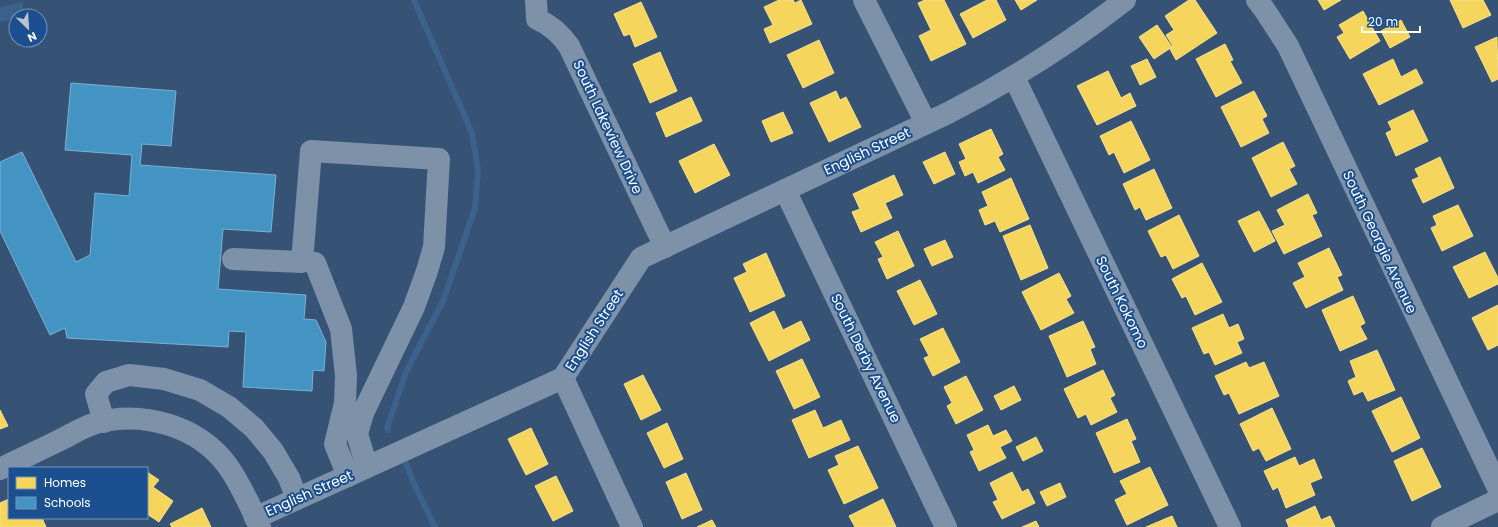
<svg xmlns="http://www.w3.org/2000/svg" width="1498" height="527" font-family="Poppins,sans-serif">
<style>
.water{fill:#3b618d}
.homes{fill:#f6d55c;stroke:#f9e28d}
.schools{fill:#4393c3;stroke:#7bb3d5}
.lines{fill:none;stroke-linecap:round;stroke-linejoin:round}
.stream{stroke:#3b618d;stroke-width:6}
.minor{stroke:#7d92a8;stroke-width:22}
.labels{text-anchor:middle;stroke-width:4;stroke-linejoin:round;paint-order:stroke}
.street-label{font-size:14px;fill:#fff;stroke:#1b4f8f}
</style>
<rect width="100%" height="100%" fill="#365274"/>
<!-- water -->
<polygon class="water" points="22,2 25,16 16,16 16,18 0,22 0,7"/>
<!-- homes -->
<g class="homes">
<polygon points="779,0 793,0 795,3 801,0 812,24 770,43 764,29 773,25 764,7"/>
<polygon points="925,0 944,0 966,44 931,61 919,36 931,30 918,3"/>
<polygon points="987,0 996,0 1006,20 973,38 960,14"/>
<polygon points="1015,0 1037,0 1021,10"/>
<polygon points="1189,0 1195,0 1217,33 1176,60 1170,49 1173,46 1166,35 1174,30 1165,16"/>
<polygon points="1318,0 1341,0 1324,10"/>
<polygon points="1450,0 1483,0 1491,15 1463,28"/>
<polygon points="641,2 657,37 635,47 630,34 624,36 614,14"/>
<polygon points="1363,11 1380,41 1350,59 1337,37 1344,33 1339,25"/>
<polygon points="1401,20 1410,37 1390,48 1381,31"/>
<polygon points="1157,25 1172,47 1154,59 1139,37"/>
<polygon points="1497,37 1498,79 1492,82 1475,47"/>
<polygon points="819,40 834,73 803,88 787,55"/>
<polygon points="1225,44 1233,60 1230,61 1242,83 1216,97 1196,59"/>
<polygon points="660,52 677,91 650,103 633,64"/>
<polygon points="1147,59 1156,77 1140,85 1131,66"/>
<polygon points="1393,59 1401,77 1416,69 1423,83 1379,105 1363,74"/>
<polygon points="1108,71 1121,98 1130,93 1136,106 1097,125 1077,86"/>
<polygon points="836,91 840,100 846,97 861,127 829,142 810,103"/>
<polygon points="1254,91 1267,116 1262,119 1269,133 1241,147 1221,107"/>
<polygon points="691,97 702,121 666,137 656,113"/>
<polygon points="1413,110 1428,141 1396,156 1386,133 1392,130 1388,122"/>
<polygon points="783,112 793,133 771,142 762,121"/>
<polygon points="1131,121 1150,160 1124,173 1114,152 1109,155 1100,136"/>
<polygon points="991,129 1003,154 998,157 1005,170 978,183 973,172 965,176 959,162 966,159 959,144"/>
<polygon points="1283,142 1295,166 1289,169 1297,184 1271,197 1252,158"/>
<polygon points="714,144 730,175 695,193 679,161"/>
<polygon points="945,152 955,174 934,184 923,162"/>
<polygon points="1440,157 1454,188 1423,203 1412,180 1419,177 1415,169"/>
<polygon points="1154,169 1172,208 1146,220 1140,207 1135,210 1123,184"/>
<polygon points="894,175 903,195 885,203 892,218 861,232 852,212 860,209 853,194"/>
<polygon points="1011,178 1029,219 1000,232 995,221 985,225 979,210 988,206 982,192"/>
<polygon points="1308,194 1317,213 1312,215 1322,236 1284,254 1272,231 1285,225 1277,210"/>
<polygon points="1458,205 1473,236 1442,251 1431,228 1437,225 1433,216"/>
<polygon points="1259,211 1275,241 1254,252 1238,221"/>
<polygon points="1179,215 1199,256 1173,269 1166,255 1161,257 1148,231"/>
<polygon points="1030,225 1048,268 1021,280 1003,236"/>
<polygon points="898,231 914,266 887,279 878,259 883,257 875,242"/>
<polygon points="945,240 953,257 932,266 924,249"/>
<polygon points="1329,248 1342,275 1337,277 1343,290 1306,308 1293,283 1305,277 1298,263"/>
<polygon points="1485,252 1498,278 1498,284 1469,298 1453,267"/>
<polygon points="766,253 785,296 750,312 734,278 747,272 743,264"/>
<polygon points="1202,263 1222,302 1195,315 1186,296 1182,298 1172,279"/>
<polygon points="1059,273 1071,296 1066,299 1074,313 1041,330 1022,292"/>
<polygon points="920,280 937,314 914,325 897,291"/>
<polygon points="1353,296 1365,323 1360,326 1367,339 1340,351 1322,310"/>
<polygon points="1498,305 1498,345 1488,350 1472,318"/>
<polygon points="774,311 783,330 801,321 810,340 769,361 750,323"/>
<polygon points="1223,314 1229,328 1238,324 1244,339 1237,342 1242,353 1215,365 1209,352 1204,354 1192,328"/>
<polygon points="1083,321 1095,347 1090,349 1096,364 1067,377 1049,336"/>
<polygon points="943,328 960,362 933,376 924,358 929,356 920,339"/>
<polygon points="1377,350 1395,390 1368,401 1363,391 1354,395 1348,381 1356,377 1350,361"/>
<polygon points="802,359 820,397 794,409 776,371"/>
<polygon points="1246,362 1249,368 1264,362 1279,396 1239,414 1229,393 1224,395 1215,376"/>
<polygon points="1103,370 1115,395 1110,398 1117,412 1091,425 1086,414 1078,418 1064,389"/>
<polygon points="643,375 661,410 641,420 624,384"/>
<polygon points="966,376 983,410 956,424 947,406 952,403 944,387"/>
<polygon points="1014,386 1021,400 1001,410 994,396"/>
<polygon points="1401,397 1420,438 1392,452 1372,411"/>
<polygon points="1272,408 1291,449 1266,461 1259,448 1253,451 1240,424"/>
<polygon points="0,410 8,426 0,429"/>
<polygon points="815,410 823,428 841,420 850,440 809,458 792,420"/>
<polygon points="1127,419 1136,439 1131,441 1140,462 1114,473 1096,433"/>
<polygon points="667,423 683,459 664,468 647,433"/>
<polygon points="988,425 993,436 1006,430 1012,441 1000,447 1006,458 979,471 970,452 974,450 967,435"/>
<polygon points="531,428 548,464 526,475 508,439"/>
<polygon points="1036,437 1043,451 1023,461 1016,447"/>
<polygon points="858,446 878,488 844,504 828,470 839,465 835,456"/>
<polygon points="1422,448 1441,487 1412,501 1394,461"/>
<polygon points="1295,457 1299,466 1314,459 1322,478 1310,483 1315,495 1286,508 1278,487 1273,490 1264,471"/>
<polygon points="1150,467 1168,505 1127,525 1115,500 1127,494 1120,481"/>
<polygon points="147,472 159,480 153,487 173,501 159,522 147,514"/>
<polygon points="1012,472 1022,492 1028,489 1035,503 1002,519 993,502 998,500 990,483"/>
<polygon points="686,473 702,510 682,519 666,482"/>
<polygon points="556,476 573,511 553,521 535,486"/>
<polygon points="1060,483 1066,497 1047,506 1040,492"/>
<polygon points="9,499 9,518 42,518 46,527 0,527 0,503"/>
<polygon points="883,499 896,527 855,527 849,516"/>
<polygon points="1315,506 1321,520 1330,516 1335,527 1289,527 1286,520"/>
<polygon points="202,508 211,527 172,527 170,524"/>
<polygon points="1172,516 1177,527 1146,527"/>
<polygon points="712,520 716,527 697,527"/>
<polygon points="1036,521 1039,527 1022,527"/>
</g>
<!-- schools -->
<polygon class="schools" points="71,83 176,91 171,146 142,144 140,165 276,175 271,232 223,229 218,289 306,295 304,319 316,320 326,342 324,371 313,370 312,391 243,387 246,332 229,331 228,347 67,338 65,328 50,335 0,231 0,162 22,152 76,262 90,255 95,193 129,196 132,155 65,150"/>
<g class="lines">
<!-- stream -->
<g class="stream">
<polyline points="388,430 387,428 406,372 443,301 460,252 475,208 478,171 472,133 414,0"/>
<polyline points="403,456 415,486 435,527"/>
</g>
<!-- minor -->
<g class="minor">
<path d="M 536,0 L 537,19 C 551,25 560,33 569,46 L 665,247"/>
<polyline points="864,0 926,123"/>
<polyline points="1257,0 1264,9 1288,46 1498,488"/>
<polyline points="1014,77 1230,527"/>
<polyline points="785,190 946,527"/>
<polyline points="233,259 302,262 311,151 439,159 434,247 427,271 414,307 363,413 357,434 367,467"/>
<polyline points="315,263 341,329 346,376 345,403 335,444 348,476"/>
<polyline points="563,378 632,527"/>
<polyline points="104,422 96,394 106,382 129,375 164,379 200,390 229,407 254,428 273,451 289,478 297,499"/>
<path d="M 0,469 C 20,459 40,450 60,440 C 72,434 83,427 96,423 C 143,410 198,426 227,465 C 241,484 250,506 260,527"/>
<path d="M 255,518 L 563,378 L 641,258 L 948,113 C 1010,81 1070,43 1125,0"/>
<polyline points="1442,527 1498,500"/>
</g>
</g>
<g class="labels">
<!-- street labels -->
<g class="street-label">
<text transform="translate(608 127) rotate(65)" y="5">South Lakeview Drive</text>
<text transform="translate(867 151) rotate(-25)" y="5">English Street</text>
<text transform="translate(1380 242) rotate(65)" y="5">South Georgie Avenue</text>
<text transform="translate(1122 302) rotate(64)" y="5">South Kokomo</text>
<text transform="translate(594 330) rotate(-57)" y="5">English Street</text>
<text transform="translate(866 358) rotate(64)" y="5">South Derby Avenue</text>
<text transform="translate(309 493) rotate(-24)" y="5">English Street</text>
</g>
</g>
<!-- legend -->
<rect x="8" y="467" width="140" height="52" fill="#1b4f8f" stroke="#7695bc"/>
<rect x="16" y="477" width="20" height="12" fill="#f6d55c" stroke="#7695bc"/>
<text x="44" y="487" font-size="12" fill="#ffffff">Homes</text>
<rect x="16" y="497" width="20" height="12" fill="#4393c3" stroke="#7695bc"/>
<text x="44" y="507" font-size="12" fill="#ffffff">Schools</text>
<!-- north arrow -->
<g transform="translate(28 28) rotate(155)"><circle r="19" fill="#1b4f8f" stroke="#7695bc"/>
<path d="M0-3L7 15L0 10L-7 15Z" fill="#b9c2ce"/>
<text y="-6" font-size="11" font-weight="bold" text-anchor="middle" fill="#ffffff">N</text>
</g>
<!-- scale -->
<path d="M1362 26v6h58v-6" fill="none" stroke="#ffffff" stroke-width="2"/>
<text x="1368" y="26" font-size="12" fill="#ffffff" stroke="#1b4f8f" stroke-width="3" paint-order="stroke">20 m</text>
</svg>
